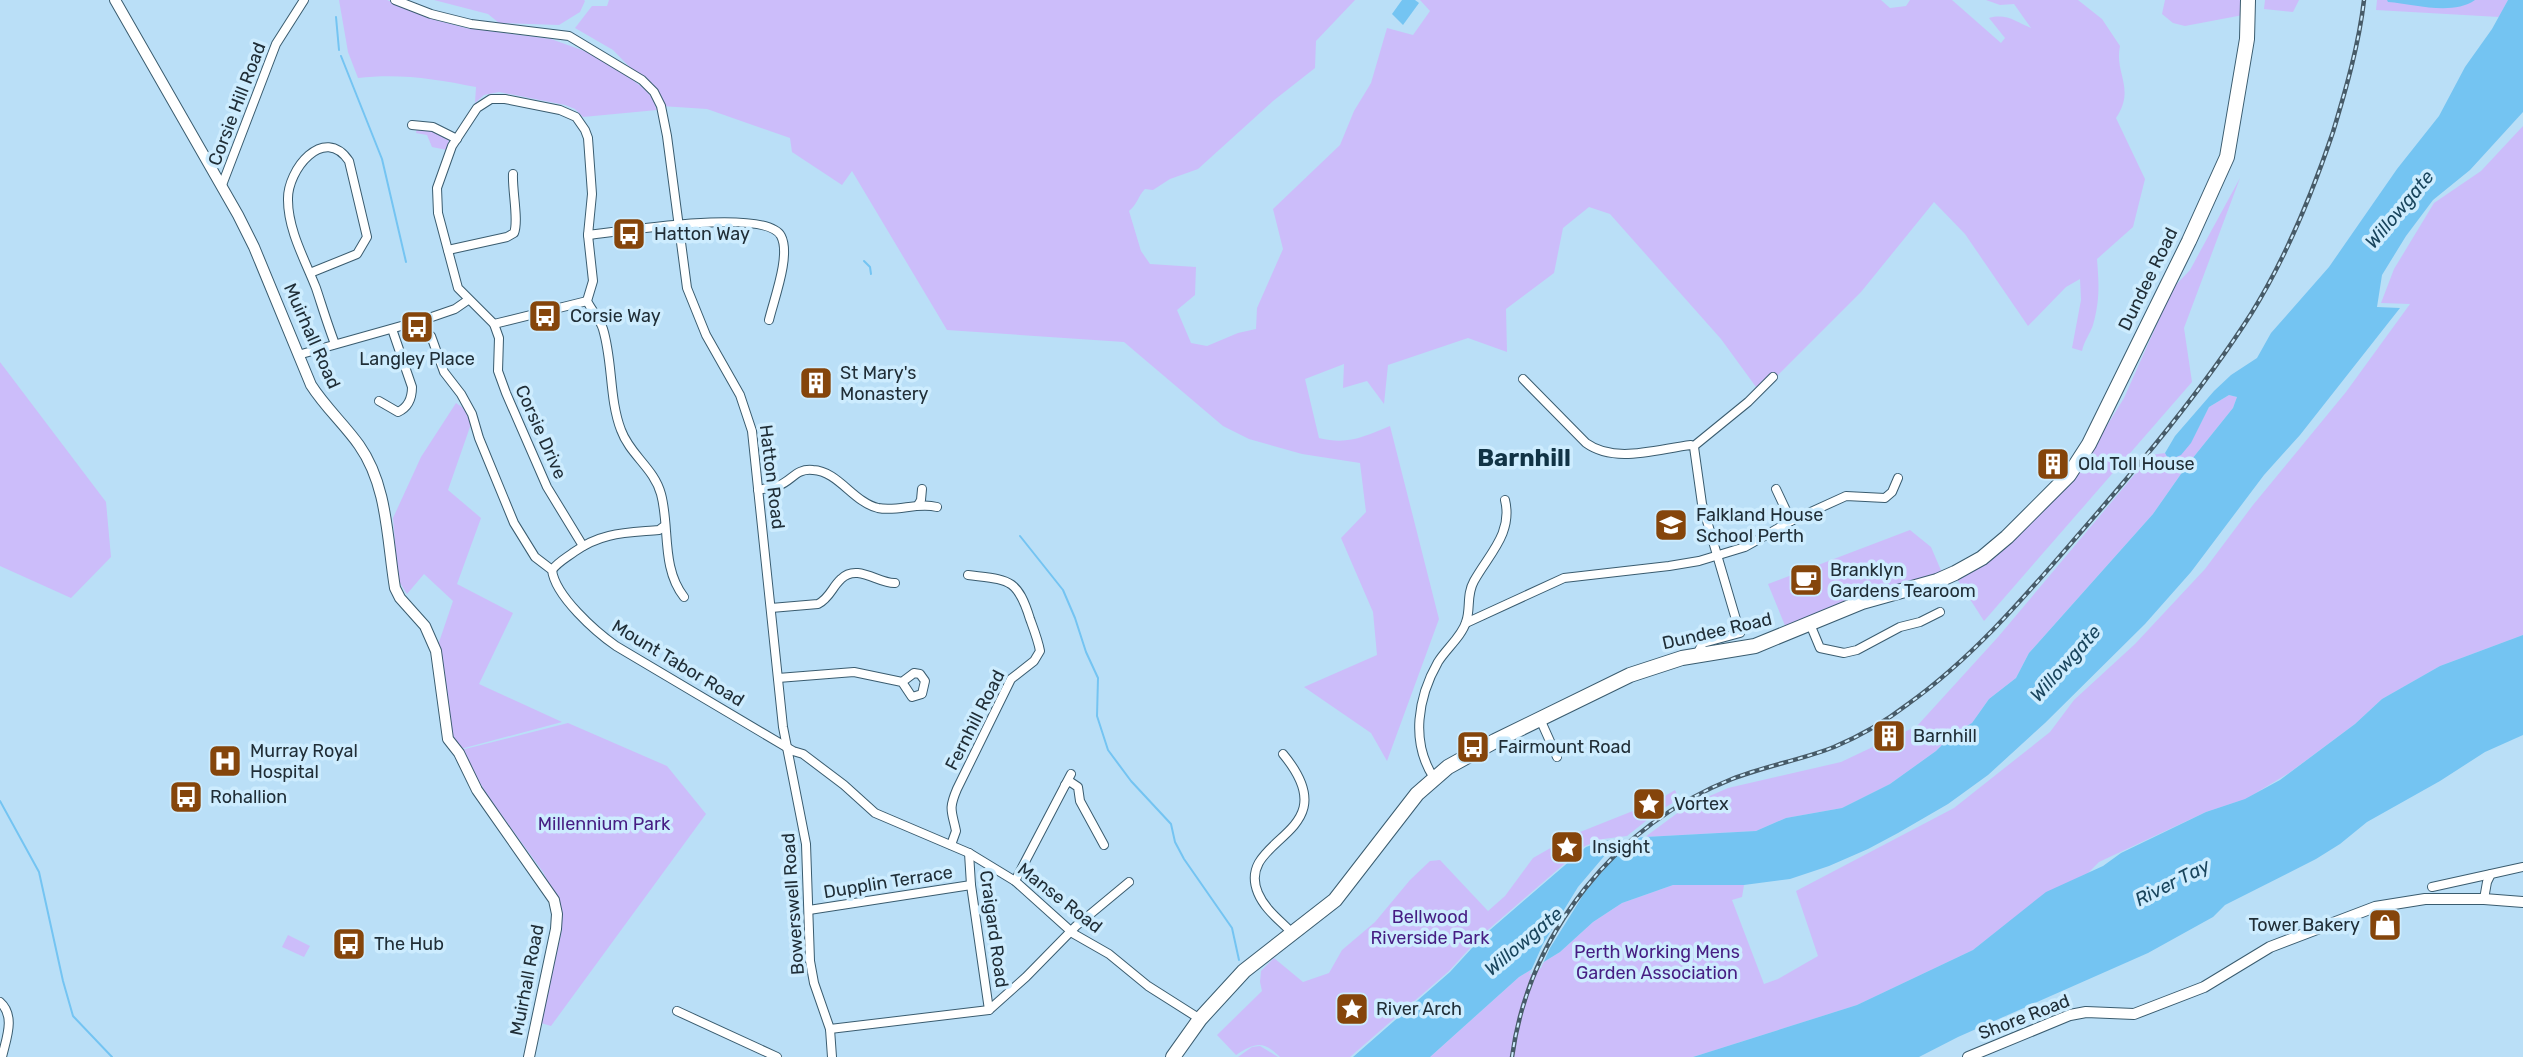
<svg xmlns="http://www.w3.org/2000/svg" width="2523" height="1057" font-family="Rubik,sans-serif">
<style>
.green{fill:#ccbdfa}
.water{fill:#74c4f2}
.pier{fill:#badff7}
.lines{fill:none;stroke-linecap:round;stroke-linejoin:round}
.stream{stroke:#74c4f2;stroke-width:2}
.minor-casing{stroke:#3a5c6f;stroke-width:10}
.tertiary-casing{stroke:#3a5c6f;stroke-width:12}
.primary-casing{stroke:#3a5c6f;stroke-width:16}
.minor{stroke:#fff;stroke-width:8}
.tertiary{stroke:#fff;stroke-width:10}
.primary{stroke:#fff;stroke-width:14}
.rail-casing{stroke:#475b68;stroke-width:4.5}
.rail{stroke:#cdecfe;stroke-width:2;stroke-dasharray:5;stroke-linecap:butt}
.labels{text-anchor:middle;stroke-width:7;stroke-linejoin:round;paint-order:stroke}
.street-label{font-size:18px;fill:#202e37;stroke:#cdecfe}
.poi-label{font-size:18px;fill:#202e37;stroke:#cdecfe;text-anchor:start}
.park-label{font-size:18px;fill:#461d83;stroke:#cdecfe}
.water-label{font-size:19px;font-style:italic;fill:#19455d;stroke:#cdecfe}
.district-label{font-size:24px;font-weight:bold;fill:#113345;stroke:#cdecfe}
</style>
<rect width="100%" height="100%" fill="#badff7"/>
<!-- green -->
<g class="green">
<path d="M 339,0 L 387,0 L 428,18 L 466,28 L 551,39 L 590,53 L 622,72 L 646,90 L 653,99 L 657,110 L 583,117 L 575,109 L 565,105 L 499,92 L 484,95 L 475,103 L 476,87 C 436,79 399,73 358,78 L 348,52 Z"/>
<polygon points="434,0 584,0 585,1 580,12 559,25 499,23 488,14"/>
<path d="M 609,0 L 1355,0 L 1316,41 L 1315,68 L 1273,101 L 1198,169 L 1170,179 L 1153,190 L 1145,189 C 1138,196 1137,205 1129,211 L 1141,251 L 1150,264 L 1196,267 L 1195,295 L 1177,310 L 1191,343 L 1207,346 L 1238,333 L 1256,329 L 1257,308 L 1283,249 L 1273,209 L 1340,145 L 1354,111 L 1371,83 L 1387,28 L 1413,35 L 1430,11 L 1420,0 L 1881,0 L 1890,8 L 1906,6 L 1910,0 L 1952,0 L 2001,43 L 2005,38 L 1989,18 C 2007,13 2016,22 2031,28 L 2014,4 L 2000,5 L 1986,0 L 2078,0 L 2102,19 L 2120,46 C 2114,73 2136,89 2116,118 L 2145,179 L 2133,227 L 2097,259 C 2099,284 2100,300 2093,325 C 2090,334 2084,341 2082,351 L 2072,348 L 2081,300 L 2080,279 L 2066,287 L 2028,326 L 1965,234 L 1934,202 L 1861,292 L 1775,378 L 1756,387 L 1721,339 L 1610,214 L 1589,207 L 1563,228 L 1554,273 L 1506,309 L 1507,352 L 1468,338 L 1388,365 L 1384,404 L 1367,381 L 1343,388 L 1344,364 L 1305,379 L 1319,438 C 1348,445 1363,437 1390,426 L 1439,619 L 1387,761 L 1371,733 L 1304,687 L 1377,655 L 1373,612 L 1341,538 L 1366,512 L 1360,463 L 1302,454 L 1249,439 L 1223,426 L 1124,342 L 947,330 L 852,171 L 842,185 L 792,152 L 790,138 L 707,109 L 661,106 L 654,92 L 613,50 L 575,28 L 592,6 L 607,6 Z"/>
<polygon points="2165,0 2244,0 2243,15 2185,26 2173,23 2162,14"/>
<polygon points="2265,0 2299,0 2293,12 2264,9"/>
<polygon points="2377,0 2508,0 2499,17 2376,10"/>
<polygon points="421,126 448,137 449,142 447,150 432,147 427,135 416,133 417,128"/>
<polygon points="2523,126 2523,635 2440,666 2382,699 2355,724 2289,773 2246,799 2206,812 2099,862 2088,873 2046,893 1973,950 1857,1005 1693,1057 1430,1057 1519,977 1560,952 1593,922 1622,903 1673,885 1744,885 1742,897 1732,900 1764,984 1778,979 1818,956 1796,891 1954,808 2050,732 2074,700 2135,644 2205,569 2253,505 2346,392 2410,304 2381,303 2394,269 2434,203 2481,171"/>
<polygon points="2240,178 2184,328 2192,382 1984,621 1957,579 2074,479 2124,398 2173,288 2190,270"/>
<polygon points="0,362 106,502 111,557 71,598 0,566"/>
<polygon points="2229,395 2237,397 2233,408 2188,464 2153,514 2029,653 2016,678 1989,699 1972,723 1952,735 1936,751 1890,784 1842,808 1786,818 1756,831 1645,837 1687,806 1728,788 1841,762 1917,726 1998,637 2151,455 2165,453 2170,460 2190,444 2209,407"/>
<polygon points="456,403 465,409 471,424 448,490 481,518 457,584 513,613 479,684 562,722 457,750 448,739 436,651 453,601 424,574 407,594 398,580 393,518 421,457"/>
<polygon points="1910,530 1931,547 1943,575 1786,628 1768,584"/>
<polygon points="568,723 667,766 706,814 551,1026 541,1023 562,929 561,908 543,872 487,795 461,750"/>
<path d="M 1675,790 L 1679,799 L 1656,813 L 1627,836 L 1603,839 L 1585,846 L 1482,935 L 1449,971 L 1350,1057 L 1280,1057 C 1263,1040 1255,1043 1236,1055 L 1217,1035 L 1262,991 L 1260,982 L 1261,971 L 1274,958 L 1303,982 L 1329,973 L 1342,950 L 1375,922 L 1410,880 L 1430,861 L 1440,860 L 1488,911 L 1505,896 L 1533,858 L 1575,834 L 1653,803 Z"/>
<polygon points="288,935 310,946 304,957 282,947"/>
<polygon points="1260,1046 1278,1057 1238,1057 1252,1047"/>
</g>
<!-- water -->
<g class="water">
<polygon points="1402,0 1415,0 1419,3 1403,25 1392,14"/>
<path d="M 2387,0 L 2475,0 C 2452,16 2414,4 2388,2 Z"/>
<polygon points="2508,0 2523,0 2523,112 2470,170 2433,200 2406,236 2382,275 2377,307 2400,308 2300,435 2264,475 2191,572 2145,624 2045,723 1988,775 1948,804 1898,833 1868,849 1829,866 1790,879 1744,885 1673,885 1622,903 1593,922 1560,952 1519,977 1430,1057 1353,1057 1450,972 1483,936 1586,847 1603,841 1645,837 1756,831 1786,818 1842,808 1890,784 1936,751 1952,735 1972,723 1989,699 2016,678 2029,653 2153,514 2188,464 2233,408 2237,397 2229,395 2209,407 2191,443 2181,455 2169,460 2165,453 2175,436 2214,391 2231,375 2257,358 2271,333 2329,267 2397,169 2439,116 2465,67 2492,29"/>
<polygon points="2523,635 2523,735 2485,752 2440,781 2367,822 2340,844 2316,859 2225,905 2213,917 2148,953 1958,1037 1919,1057 1693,1057 1857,1005 1973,950 2046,892 2103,866 2121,853 2206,812 2245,799 2280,780 2355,724 2382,699 2440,666"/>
</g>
<!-- pier -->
<polygon class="pier" points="1645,833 1612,860 1585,892 1550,948 1541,968 1529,975 1543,944 1578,887 1606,854 1629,835"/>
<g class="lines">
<!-- stream -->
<g class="stream">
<polyline points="336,17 339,50"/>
<polyline points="341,56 382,159 406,262"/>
<polyline points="864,261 870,267 871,274"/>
<polyline points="1020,536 1063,590 1075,618 1086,652 1098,678 1097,716 1108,750 1131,781 1171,824 1175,842 1184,859 1232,928 1239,960"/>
<polyline points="0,801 39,872 63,981 73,1016 112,1057"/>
</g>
<defs>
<g id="minor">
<polyline points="395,0 431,14 471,24 569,36 642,80 654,92 661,106 667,136 687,288 706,335 740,395 752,431 783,727 806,844 810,961 814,983 830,1029 832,1057"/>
<polyline points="412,125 433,127 457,139"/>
<polyline points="222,185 276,44 304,0"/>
<path d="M 588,235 C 619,232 766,207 781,236 C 791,255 774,299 769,320"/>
<path d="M 448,250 L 507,237 L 514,233 C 519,221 512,190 513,174"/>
<path d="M 310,273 L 357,254 L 367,237 L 349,161 C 324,124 287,170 288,200 C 288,230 305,260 316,288 C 322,306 328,326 335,344"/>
<polyline points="494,324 587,301"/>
<path d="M 431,336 L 444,372 L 461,394 L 472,414 L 479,438 L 514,523 L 535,557 L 552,570 C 555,596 596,632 616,646 L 793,751 L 803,754 L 844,785 L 875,813 L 969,853 L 1015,881 L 1074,934 L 1109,954 L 1148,986 L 1200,1019"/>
<polyline points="298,355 426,319 455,309 468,300"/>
<path d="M 1523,379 L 1586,443 C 1615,464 1657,449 1691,445 L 1694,447 L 1702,504 L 1740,633 L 1703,643 L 1696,656"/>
<path d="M 379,401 L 398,412 C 409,407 412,398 412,387 L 392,329"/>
<polyline points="1694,446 1748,402 1773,377"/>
<polyline points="1776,489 1791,521"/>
<path d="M 758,490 C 765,488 773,488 780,485 C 792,480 797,468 813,470 C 838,471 853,502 878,508 C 898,512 917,502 937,507"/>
<polyline points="918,505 921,500 922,489"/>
<path d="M 583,546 L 547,487 L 506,393 L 498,371 L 499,338 L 494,324 L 458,288 L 438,213 L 437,188 L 452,146 L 477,108 L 491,99 L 505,99 L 560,110 L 576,117 L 585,130 L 588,138 L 592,194 L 588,235 L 593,281 L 587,301 C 592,311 600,319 603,329 C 613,362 609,399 621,430 C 630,455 654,468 661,494 C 670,527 661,568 684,597"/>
<path d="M 552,570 C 558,562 566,558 574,552 C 602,532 626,533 659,530 L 663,527"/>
<path d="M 771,608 L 818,604 C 830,598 832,587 841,579 C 857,563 879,584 895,583"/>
<polyline points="1466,623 1564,578 1669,566 1699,561 1745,547 1791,521 1846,496 1885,498 1892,492 1898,478"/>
<polyline points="1810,624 1820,648 1844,653 1857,650 1900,627 1920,622 1940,612"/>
<polyline points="778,678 854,672 902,682 912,697 922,694 925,681 920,674 914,673 902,682"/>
<polyline points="1540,719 1557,757"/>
<path d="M 1283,754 C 1351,836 1234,836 1258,893 C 1265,910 1281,921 1293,934"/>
<path d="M 1434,778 C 1410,742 1418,697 1438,662 C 1446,649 1462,636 1466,622 C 1471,609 1466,595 1474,581 C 1489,554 1513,533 1505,500"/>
<polyline points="1065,785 1069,781 1078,787 1080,801 1104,845"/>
<path d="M 951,845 L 956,831 C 952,811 948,810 957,789 L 1011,679 L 1034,661 L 1040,651 C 1038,640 1034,630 1030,619 C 1017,577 1008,580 968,575"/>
<polyline points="969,853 971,885 989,1010"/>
<polyline points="1015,881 1071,774"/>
<polyline points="2432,887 2491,874"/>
<polyline points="2484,899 2487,882 2491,874 2523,867"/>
<polyline points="809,910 971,885"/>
<path d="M 0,1002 C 16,1016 6,1039 2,1057"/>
<polyline points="677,1011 777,1057"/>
<polyline points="830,1029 989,1010 1026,977 1076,926 1129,882"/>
</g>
<g id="tertiary">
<path d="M 115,0 L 238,215 L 254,247 L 311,385 C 325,407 344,424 359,445 C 388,486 387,540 395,588 L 400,598 L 425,626 L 436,651 L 448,739 L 459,753 L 477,790 L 554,900 L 557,914 L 556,929 L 529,1057"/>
<polyline points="1968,1057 2070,1015 2086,1012 2134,1014 2204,987 2270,947 2375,907 2425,899 2484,899 2523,902"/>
</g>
<polyline id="primary" points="1173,1057 1200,1019 1244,971 1335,900 1417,794 1448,767 1495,741 1630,675 1682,658 1755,646 1862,602 1937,581 1955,573 1982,558 2007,537 2069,475 2089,444 2189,241 2227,157 2247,39 2248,0"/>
</defs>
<!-- minor casing -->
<use href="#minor" class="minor-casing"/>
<!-- tertiary casing -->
<use href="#tertiary" class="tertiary-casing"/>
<!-- primary casing -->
<use href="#primary" class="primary-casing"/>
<!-- minor -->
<use href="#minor" class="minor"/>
<!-- tertiary -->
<use href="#tertiary" class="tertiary"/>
<!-- primary -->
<use href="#primary" class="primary"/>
<defs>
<path id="rail" d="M 1512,1057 C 1529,933 1616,825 1732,779 C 1765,766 1801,760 1834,747 C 1860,736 1886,721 1908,704 C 1974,657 2027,594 2080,533 C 2141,463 2201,392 2251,314 C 2286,258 2312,194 2333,132 C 2346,89 2359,44 2364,0"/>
</defs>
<!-- rail casing -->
<use href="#rail" class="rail-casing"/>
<!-- rail -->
<use href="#rail" class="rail"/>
</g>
<!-- icons -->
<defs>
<symbol id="bus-square" viewBox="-11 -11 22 22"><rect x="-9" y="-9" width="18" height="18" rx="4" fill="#85450b" stroke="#cdecfe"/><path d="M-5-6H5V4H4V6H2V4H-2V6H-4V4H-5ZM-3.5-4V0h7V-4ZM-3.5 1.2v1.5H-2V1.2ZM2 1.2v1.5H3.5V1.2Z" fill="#fff"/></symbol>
<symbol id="building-square" viewBox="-11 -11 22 22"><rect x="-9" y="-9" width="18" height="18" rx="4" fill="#85450b" stroke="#cdecfe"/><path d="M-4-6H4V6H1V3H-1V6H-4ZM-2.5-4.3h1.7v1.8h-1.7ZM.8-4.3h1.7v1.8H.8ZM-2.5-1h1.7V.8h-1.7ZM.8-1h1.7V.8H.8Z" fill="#fff"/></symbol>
<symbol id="school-square" viewBox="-11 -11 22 22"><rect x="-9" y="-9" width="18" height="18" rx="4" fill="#85450b" stroke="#cdecfe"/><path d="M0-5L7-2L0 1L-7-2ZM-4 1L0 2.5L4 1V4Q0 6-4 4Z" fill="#fff"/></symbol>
<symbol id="cafe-square" viewBox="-11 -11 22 22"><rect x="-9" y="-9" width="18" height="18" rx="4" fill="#85450b" stroke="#cdecfe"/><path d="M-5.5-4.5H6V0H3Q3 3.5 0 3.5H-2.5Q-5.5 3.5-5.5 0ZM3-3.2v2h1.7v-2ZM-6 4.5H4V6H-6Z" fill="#fff"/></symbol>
<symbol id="hospital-square" viewBox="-11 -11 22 22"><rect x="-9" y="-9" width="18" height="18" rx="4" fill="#85450b" stroke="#cdecfe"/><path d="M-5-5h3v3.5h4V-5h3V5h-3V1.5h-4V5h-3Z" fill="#fff"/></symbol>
<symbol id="sight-square" viewBox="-11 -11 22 22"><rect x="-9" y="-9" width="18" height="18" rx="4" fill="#85450b" stroke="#cdecfe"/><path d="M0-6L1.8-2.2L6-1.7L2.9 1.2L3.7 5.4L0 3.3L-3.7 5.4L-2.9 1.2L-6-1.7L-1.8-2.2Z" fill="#fff"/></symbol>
<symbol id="shop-square" viewBox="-11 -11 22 22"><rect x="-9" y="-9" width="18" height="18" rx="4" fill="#85450b" stroke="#cdecfe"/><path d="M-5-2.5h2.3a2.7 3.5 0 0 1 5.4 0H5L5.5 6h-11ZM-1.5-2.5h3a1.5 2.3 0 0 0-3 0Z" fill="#fff"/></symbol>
</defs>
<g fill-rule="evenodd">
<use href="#bus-square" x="610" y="215" width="38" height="38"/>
<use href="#bus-square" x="526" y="297" width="38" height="38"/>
<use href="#bus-square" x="398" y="308" width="38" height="38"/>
<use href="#building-square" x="797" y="364" width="38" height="38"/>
<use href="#building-square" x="2034" y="445" width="38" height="38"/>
<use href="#school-square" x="1652" y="506" width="38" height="38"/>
<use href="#cafe-square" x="1787" y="561" width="38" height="38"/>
<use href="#building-square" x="1870" y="717" width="38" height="38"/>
<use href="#bus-square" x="1454" y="728" width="38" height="38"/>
<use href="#hospital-square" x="206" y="742" width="38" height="38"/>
<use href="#bus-square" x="167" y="778" width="38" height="38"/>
<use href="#sight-square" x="1630" y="785" width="38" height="38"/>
<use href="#sight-square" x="1548" y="828" width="38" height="38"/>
<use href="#shop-square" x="2366" y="906" width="38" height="38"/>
<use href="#bus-square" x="330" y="925" width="38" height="38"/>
<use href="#sight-square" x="1333" y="990" width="38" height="38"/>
</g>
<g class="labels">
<!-- street labels -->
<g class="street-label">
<text transform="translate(237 104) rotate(-69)" y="6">Corsie Hill Road</text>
<text transform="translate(2148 279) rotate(-64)" y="6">Dundee Road</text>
<text transform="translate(312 336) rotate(66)" y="6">Muirhall Road</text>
<text transform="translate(541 432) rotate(66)" y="6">Corsie Drive</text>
<text transform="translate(772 477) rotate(83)" y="6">Hatton Road</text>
<text transform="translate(1717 631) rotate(-13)" y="6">Dundee Road</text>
<text transform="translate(678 663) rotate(31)" y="6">Mount Tabor Road</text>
<text transform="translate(975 720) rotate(-63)" y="6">Fernhill Road</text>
<text transform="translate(888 882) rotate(-9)" y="6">Dupplin Terrace</text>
<text transform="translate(1060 898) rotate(38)" y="6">Manse Road</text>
<text transform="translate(793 904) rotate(-94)" y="6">Bowerswell Road</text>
<text transform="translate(994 929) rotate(82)" y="6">Craigard Road</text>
<text transform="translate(527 980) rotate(-79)" y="6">Muirhall Road</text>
<text transform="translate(2024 1017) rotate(-21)" y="6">Shore Road</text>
</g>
<!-- poi labels -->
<g class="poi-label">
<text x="654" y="240">Hatton Way</text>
<text x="570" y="322">Corsie Way</text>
<text x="417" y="365" text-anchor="middle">Langley Place</text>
<text x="840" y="379">St Mary's<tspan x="840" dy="21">Monastery</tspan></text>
<text x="2078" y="470">Old Toll House</text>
<text x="1696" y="521">Falkland House<tspan x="1696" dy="21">School Perth</tspan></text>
<text x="1830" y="576">Branklyn<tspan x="1830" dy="21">Gardens Tearoom</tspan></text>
<text x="1913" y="742">Barnhill</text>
<text x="1498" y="753">Fairmount Road</text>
<text x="250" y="757">Murray Royal<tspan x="250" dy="21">Hospital</tspan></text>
<text x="210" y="803">Rohallion</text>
<text x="1674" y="810">Vortex</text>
<text x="1592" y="853">Insight</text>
<text x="2360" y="931" text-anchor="end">Tower Bakery</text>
<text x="374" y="950">The Hub</text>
<text x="1376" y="1015">River Arch</text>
</g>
<!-- park labels -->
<g class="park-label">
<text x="604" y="830">Millennium Park</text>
<text x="1430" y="923">Bellwood<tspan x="1430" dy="21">Riverside Park</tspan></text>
<text x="1657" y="958">Perth Working Mens<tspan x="1657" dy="21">Garden Association</tspan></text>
</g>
<!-- water labels -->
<g class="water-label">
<text transform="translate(2399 209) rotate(-50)" y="7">Willowgate</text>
<text transform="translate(2065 663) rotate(-48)" y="7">Willowgate</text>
<text transform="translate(2172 882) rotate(-27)" y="7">River Tay</text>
<text transform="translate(1523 941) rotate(-40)" y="7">Willowgate</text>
</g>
<!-- district labels -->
<g class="district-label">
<text x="1524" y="466">Barnhill</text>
</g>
</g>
</svg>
